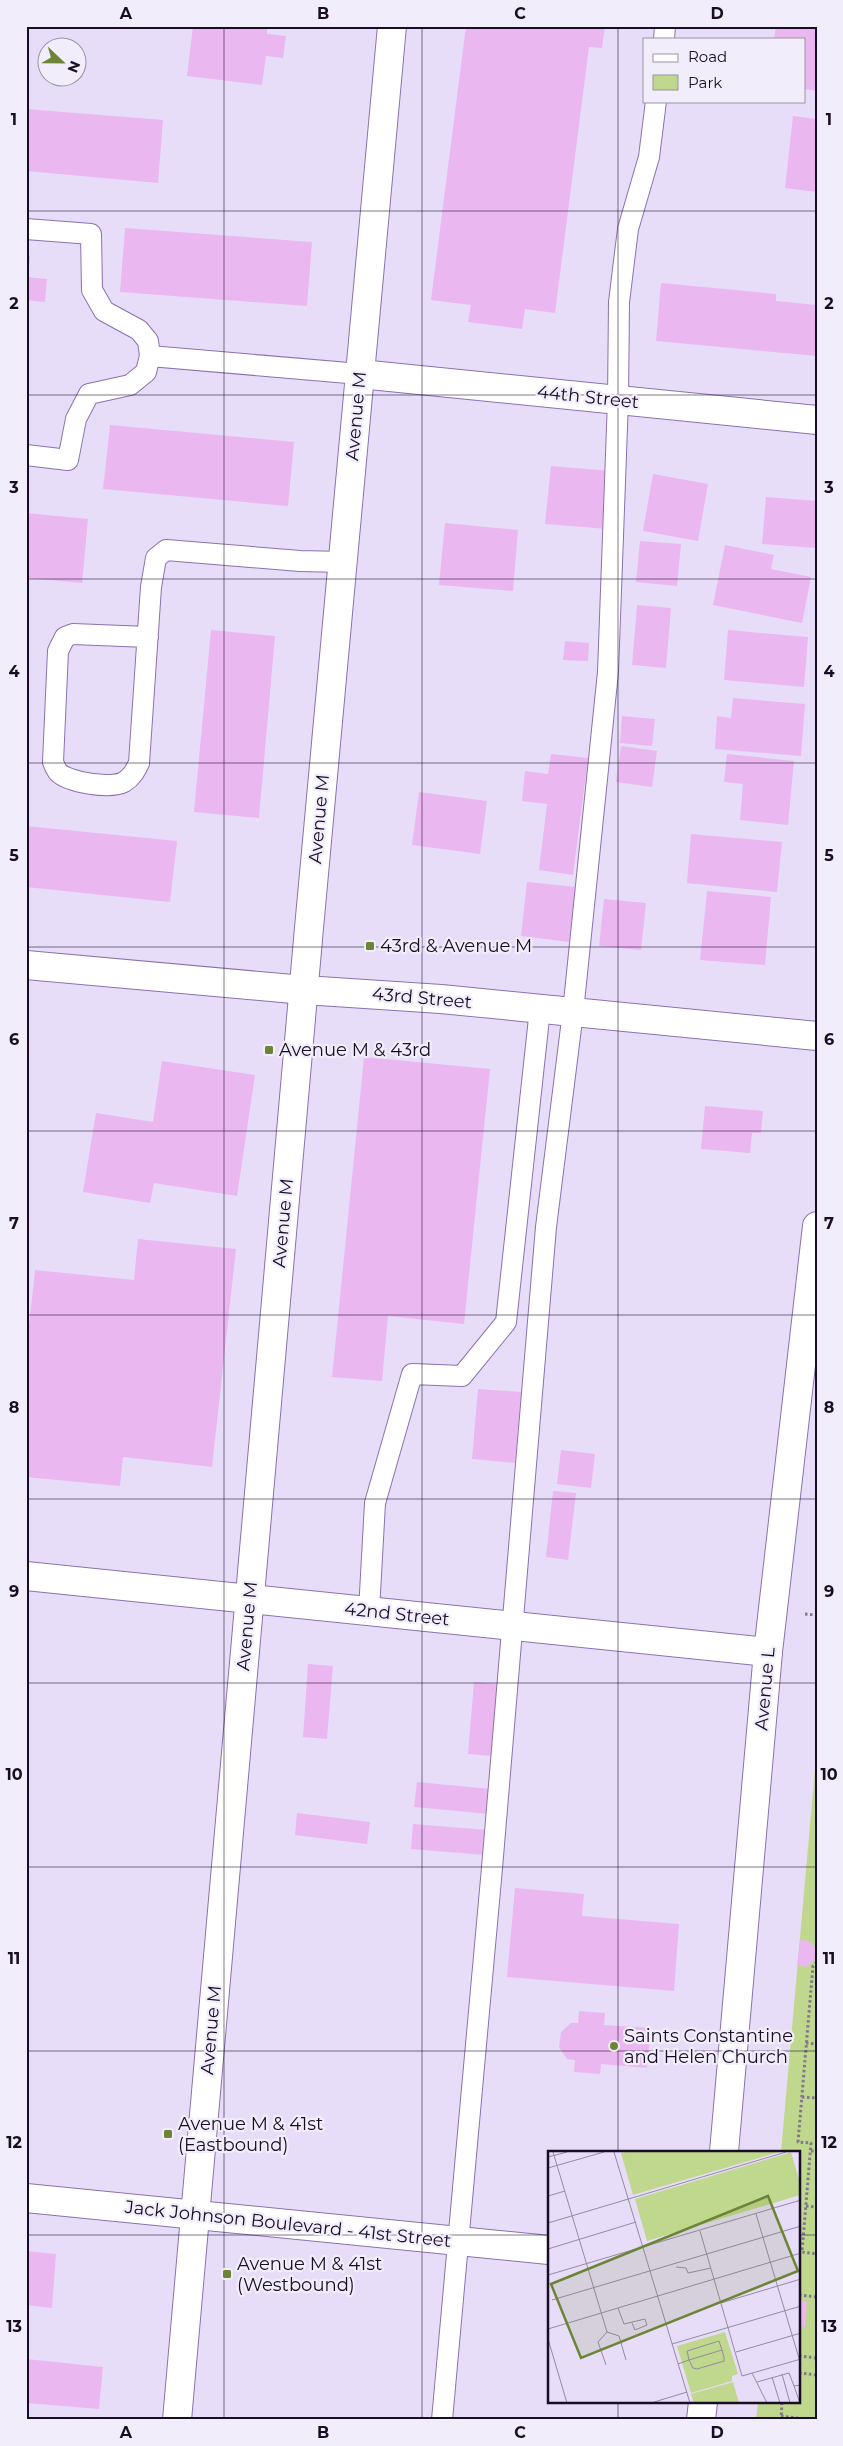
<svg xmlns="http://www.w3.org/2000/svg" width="843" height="2446" font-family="Montserrat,sans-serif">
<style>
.green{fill:#bfd88d}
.building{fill:#ebb7f0}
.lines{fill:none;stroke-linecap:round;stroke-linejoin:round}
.service-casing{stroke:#8c71af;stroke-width:22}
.minor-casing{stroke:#8c71af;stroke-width:30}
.tertiary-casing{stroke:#8c71af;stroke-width:30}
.path{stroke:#827790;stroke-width:3;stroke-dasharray:2.5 2.5;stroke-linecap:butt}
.service{stroke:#fff;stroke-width:20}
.minor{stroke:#fff;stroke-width:28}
.tertiary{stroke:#fff;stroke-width:28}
.grid{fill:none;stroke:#180d24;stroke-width:1;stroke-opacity:0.55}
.poi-dot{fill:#6d8436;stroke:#f2edfb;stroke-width:2}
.labels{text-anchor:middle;stroke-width:4.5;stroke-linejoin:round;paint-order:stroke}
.street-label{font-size:18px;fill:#180d24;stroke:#f2edfb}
.poi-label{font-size:18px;fill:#180d24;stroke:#f2edfb;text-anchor:start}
.inset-road{fill:none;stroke:#958aa3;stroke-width:1}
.view{fill:#6d8436;fill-opacity:0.15;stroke:#6d8436;stroke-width:2.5}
.inset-edge{fill:none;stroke:#180d24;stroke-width:2.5}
.neatline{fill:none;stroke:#180d24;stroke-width:2}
.grid-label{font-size:16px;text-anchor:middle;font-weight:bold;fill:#180d24}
</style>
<rect width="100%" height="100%" fill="#e8ddf8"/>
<!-- green -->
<polygon class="green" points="817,1746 817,2420 756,2420 758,2402 799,2402 799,2152 781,2152"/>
<!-- building -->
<g class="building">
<polygon points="193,26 267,26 267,34 286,36 283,58 266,56 262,85 187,76"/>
<polygon points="466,26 605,26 602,48 589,47 555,313 525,309 522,329 468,322 471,305 431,300"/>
<polygon points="776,26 817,26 817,91 804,89 804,39 774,39"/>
<polygon points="26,109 163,120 158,183 26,171"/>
<polygon points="793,116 817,119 817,192 785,188"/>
<polygon points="125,228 312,242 307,306 120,292"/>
<polygon points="26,256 30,256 28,276 26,276"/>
<polygon points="26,277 47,279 45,302 26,300"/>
<polygon points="661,283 776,294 776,301 817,305 817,356 656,341"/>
<polygon points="110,425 294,442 288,506 103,489"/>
<polygon points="551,466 612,471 607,529 545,524"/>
<polygon points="653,474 708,484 698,541 643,531"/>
<polygon points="766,497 817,501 817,548 762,544"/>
<polygon points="26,513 88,519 82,583 26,578"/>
<polygon points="445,523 518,530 513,591 439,585"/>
<polygon points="640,541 681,544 677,586 636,582"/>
<polygon points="725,545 774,555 771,569 811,577 802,623 713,605"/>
<polygon points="637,605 671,608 666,668 632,665"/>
<polygon points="211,630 275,636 259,818 194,812"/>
<polygon points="728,630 808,637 804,687 724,680"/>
<polygon points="565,641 589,643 588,661 563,660"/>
<polygon points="733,698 805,704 801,756 715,749 717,716 731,718"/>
<polygon points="622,716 655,719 652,746 620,743"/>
<polygon points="621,746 657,751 652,787 616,782"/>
<polygon points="551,754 588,758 573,875 539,870 547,804 522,801 525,771 548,774"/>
<polygon points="727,754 794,761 788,825 740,820 743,784 724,782"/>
<polygon points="419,792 487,801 480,854 412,845"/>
<polygon points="26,826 177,841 170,902 26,887"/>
<polygon points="691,834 782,842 777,892 687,883"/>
<polygon points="527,882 576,887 569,942 521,936"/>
<polygon points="707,891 771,897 765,965 700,960"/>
<polygon points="604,899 646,903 641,950 599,946"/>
<polygon points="364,1057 490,1069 464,1324 388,1316 382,1381 332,1377"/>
<polygon points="162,1061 255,1075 237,1196 154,1183 150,1203 83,1192 96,1113 153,1122"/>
<polygon points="705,1106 763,1111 761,1133 752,1133 750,1153 701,1149"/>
<polygon points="138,1239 236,1249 212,1467 123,1457 120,1486 26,1477 26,1353 35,1270 134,1280"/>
<polygon points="478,1389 521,1392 515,1463 472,1459"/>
<polygon points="561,1450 595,1454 591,1488 557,1484"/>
<polygon points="553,1491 576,1493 568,1560 546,1557"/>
<polygon points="308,1664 333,1666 327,1739 303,1737"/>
<polygon points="474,1682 499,1684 493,1756 468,1754"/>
<polygon points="417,1782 491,1789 489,1814 414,1807"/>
<polygon points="297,1813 370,1822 367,1844 295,1835"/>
<polygon points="413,1824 488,1830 485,1855 411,1849"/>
<polygon points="515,1888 584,1894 582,1916 679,1924 674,1991 507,1977"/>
<polygon points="800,1940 809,1941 816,1948 815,1959 807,1967 797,1965"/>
<polygon points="579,2011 605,2013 604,2025 651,2028 647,2068 601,2064 600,2074 574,2072 575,2060 567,2059 559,2047 561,2032 571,2023 578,2023"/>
<polygon points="26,2251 56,2254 52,2308 26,2305"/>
<polygon points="799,2300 807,2301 805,2327 799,2326"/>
<polygon points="26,2359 103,2367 99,2409 26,2403"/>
</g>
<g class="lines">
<defs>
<g id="service">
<polyline points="664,39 665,26"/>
<polyline points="26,229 91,234 92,290 104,311 139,330 148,341 150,356"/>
<polyline points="26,455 68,460 76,419 89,394 130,385 146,372 150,356 360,374"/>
<path d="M 148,637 L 73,634 L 65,637 L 58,651 L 53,762 C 54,765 56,769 58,772 C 69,783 111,789 124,782 C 132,777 135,771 139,763 L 151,587 L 156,558 L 166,550 L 300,561 L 343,562"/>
<polyline points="369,1611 375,1503 412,1374 462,1376 506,1322 540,1009"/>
<polyline points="442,2420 492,1868 546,1227 573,1012 608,672 618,400 619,302 628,229 649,157 656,101"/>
</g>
<g id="minor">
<polyline points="360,374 817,420"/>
<polyline points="26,1576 768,1652"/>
<polyline points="724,2152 768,1652 817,1226"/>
<polyline points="26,2198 549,2250"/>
<polyline points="177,2420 309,928 392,26"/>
<polyline points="701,2420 703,2402"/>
</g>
<polyline id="tertiary" points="26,965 304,990 441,999 817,1036"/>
</defs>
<!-- service casing -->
<use href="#service" class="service-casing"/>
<!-- minor casing -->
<use href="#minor" class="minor-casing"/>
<!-- tertiary casing -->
<use href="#tertiary" class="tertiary-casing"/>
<!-- path -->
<g class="path">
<polyline points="805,1614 817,1615"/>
<polyline points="817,1926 817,1943"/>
<polyline points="817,1962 813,1966 798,2142 811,2143 802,2252 817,2254"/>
<polyline points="806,2043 817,2044"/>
<polyline points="802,2097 817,2098"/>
<polyline points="811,2151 817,2151"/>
<polyline points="806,2206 817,2207"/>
<polyline points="799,2295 817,2297"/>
<polyline points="799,2356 817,2358"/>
<polyline points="799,2373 817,2375"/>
<polyline points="781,2416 811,2420"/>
<polyline points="781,2420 782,2402"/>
</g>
<!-- service -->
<use href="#service" class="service"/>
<!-- minor -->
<use href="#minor" class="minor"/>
<!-- tertiary -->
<use href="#tertiary" class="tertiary"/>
</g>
<!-- grid -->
<path class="grid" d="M 224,26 L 224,2420M 422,26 L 422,2420M 618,26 L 618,2152M 26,211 L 817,211M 26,395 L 817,395M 26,579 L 817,579M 26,763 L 817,763M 26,947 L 817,947M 26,1131 L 817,1131M 26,1315 L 817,1315M 26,1499 L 817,1499M 26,1683 L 817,1683M 26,1867 L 817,1867M 26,2051 L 817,2051M 26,2235 L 549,2235M 799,2235 L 817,2235M 618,2402 L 618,2420"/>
<!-- markers -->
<g class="poi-dot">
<rect x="365" y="941" width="10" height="10" rx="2.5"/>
<rect x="264" y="1045" width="10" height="10" rx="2.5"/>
<circle cx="614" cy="2046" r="5"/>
<rect x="163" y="2129" width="10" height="10" rx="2.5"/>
<rect x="222" y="2269" width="10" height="10" rx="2.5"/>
</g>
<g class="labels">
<!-- street labels -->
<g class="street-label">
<text transform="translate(588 397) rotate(6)" y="6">44th Street</text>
<text transform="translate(356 416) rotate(-85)" y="6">Avenue M</text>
<text transform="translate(319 819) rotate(-85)" y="6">Avenue M</text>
<text transform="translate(422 998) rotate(5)" y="6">43rd Street</text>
<text transform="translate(283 1223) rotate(-85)" y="6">Avenue M</text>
<text transform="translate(397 1614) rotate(6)" y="6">42nd Street</text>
<text transform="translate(247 1626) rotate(-85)" y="6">Avenue M</text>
<text transform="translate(765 1689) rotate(-85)" y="6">Avenue L</text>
<text transform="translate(211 2030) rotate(-85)" y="6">Avenue M</text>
<text transform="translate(288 2224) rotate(6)" y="6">Jack Johnson Boulevard - 41st Street</text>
</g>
<!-- poi labels -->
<g class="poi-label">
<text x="380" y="952">43rd &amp; Avenue M</text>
<text x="279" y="1056">Avenue M &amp; 43rd</text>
<text x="624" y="2042">Saints Constantine<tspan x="624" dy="21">and Helen Church</tspan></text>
<text x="178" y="2130">Avenue M &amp; 41st<tspan x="178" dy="21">(Eastbound)</tspan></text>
<text x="237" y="2270">Avenue M &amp; 41st<tspan x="237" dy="21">(Westbound)</tspan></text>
</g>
</g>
<!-- overview -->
<g transform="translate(548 2151)">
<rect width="252" height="252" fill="#e8ddf8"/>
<path d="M 78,1 L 231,1 L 85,44 L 73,2 ZM 243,1 L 252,32 L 252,44 L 99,90 L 87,48 ZM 177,181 L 190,223 L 184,225 L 184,230 L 143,242 L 129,195 ZM 185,231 L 191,252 L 146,252 L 143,243 Z" fill="#bfd88d"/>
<path class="inset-road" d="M 5,1 L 59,181 L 71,185 L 78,209M 66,1 L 142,252M 0,6 L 19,1M 0,17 L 56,1M 0,45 L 17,40M 208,63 L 253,214M 0,72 L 238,1M 152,80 L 194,225 L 253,208M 0,98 L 88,71M 128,116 L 138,117 L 140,122 L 163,117M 0,124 L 253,49M 4,149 L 253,75M 173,152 L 253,128M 70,157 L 76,173 L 97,168 L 99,174 L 87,179 L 84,172M 0,178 L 253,102M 0,188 L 19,252M 124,193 L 253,155M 188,201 L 253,182M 130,213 L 141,209 L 145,217 L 149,218 L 176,210 L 176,206 L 174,199 L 171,190 L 139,200 L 141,209 L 174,199M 58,214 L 50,191 L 59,181M 204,222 L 219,252M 234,223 L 242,252M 224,226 L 232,252M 209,231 L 241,222 L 246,235 L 253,234M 246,235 L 252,252M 103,252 L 139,241"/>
<path class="view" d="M 220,45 L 250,120 L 33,207 L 3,133 Z"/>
<rect width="252" height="252" class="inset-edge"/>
</g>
<!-- border -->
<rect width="843" height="2446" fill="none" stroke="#f2edfb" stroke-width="55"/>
<!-- legend -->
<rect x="643" y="38" width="162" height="65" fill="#f2edfb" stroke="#9b93a5"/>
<rect x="653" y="54" width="25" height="8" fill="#ffffff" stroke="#9b93a5"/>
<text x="688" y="62" font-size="15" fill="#180d24">Road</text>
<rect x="653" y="75" width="25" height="15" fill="#bfd88d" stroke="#9b93a5"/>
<text x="688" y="88" font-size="15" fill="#180d24">Park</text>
<!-- north arrow -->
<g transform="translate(62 62) rotate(112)"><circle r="24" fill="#f2edfb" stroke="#9b93a5"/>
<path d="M0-4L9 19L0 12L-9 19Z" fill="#6d8436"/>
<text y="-8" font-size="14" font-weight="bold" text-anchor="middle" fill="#180d24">N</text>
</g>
<rect x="28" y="28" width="788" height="2390" class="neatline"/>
<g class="grid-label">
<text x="126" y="19">A</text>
<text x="323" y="19">B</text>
<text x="520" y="19">C</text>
<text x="717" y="19">D</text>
<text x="14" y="125">1</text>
<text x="829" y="125">1</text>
<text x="14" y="309">2</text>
<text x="829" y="309">2</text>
<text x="14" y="493">3</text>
<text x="829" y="493">3</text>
<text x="14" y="677">4</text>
<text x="829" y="677">4</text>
<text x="14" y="861">5</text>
<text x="829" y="861">5</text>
<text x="14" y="1045">6</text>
<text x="829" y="1045">6</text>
<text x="14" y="1229">7</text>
<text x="829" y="1229">7</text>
<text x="14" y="1413">8</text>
<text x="829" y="1413">8</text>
<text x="14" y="1597">9</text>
<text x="829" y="1597">9</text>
<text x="14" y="1780">10</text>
<text x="829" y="1780">10</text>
<text x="14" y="1964">11</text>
<text x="829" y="1964">11</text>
<text x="14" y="2148">12</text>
<text x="829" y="2148">12</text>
<text x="14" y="2332">13</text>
<text x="829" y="2332">13</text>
<text x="126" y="2438">A</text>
<text x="323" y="2438">B</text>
<text x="520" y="2438">C</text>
<text x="717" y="2438">D</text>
</g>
</svg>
